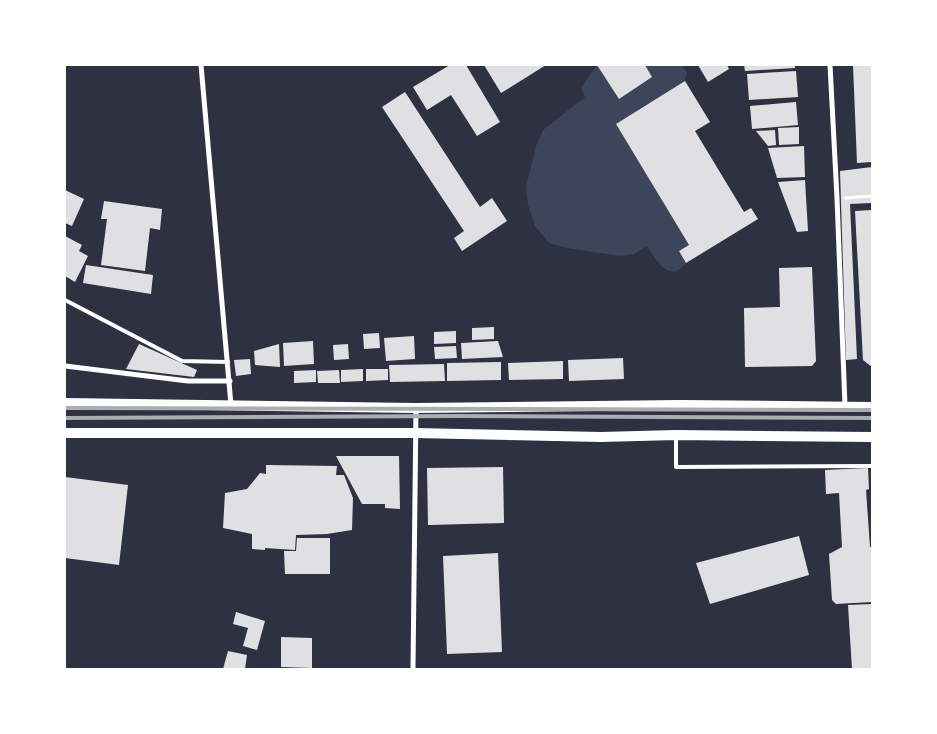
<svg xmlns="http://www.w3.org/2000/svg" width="937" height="734" font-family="Poppins,sans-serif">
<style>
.green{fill:#3c4559}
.building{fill:#e0e0e3}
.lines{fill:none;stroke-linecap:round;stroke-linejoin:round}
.path{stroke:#fff;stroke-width:3}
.service{stroke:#fff;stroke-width:4}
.minor{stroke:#fff;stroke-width:5}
.secondary{stroke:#fff;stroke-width:10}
.rail{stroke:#abadb3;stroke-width:4}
</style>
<rect width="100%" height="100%" fill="#2d3142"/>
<!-- green -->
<path class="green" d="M 597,65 L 619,99 L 652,77 L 645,65 L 682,65 L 687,73 L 685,81 L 616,124 L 689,245 L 679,251 L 686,263 C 669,284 657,261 647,246 L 634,254 L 620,256 L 567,248 L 549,243 L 535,226 L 528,205 L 526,187 L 536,146 L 543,130 L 585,97 L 581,88 Z"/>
<!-- building -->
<g class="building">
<polygon points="450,65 466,65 500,122 477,136 451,95 427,110 413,87"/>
<polygon points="484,65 546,65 501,93"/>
<polygon points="597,65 645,65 652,77 619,99"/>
<polygon points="698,65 727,65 729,69 708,82"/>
<polygon points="744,65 795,65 795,68 745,71"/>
<polygon points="853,65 872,65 872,162 857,163"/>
<polygon points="796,71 798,97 749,100 747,74"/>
<polygon points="685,81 710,122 695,131 744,212 751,208 758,219 686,263 679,251 689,245 616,124"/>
<polygon points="405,92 480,207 492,198 507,221 462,251 454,238 464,231 382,107"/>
<polygon points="796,102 798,125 752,129 750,106"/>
<polygon points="799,127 799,144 779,145 778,128"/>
<polygon points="775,130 776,145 768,146 756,131"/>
<polygon points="804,146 805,177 777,178 768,148"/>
<polygon points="872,167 872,203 850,204 857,359 846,360 840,171"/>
<polygon points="805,180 808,231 797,232 778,182"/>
<polygon points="65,190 84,199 72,226 65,223"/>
<polygon points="104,201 162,209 160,230 150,228 145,271 101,265 107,219 101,219"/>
<polygon points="872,210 872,367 863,360 855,211"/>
<polygon points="65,236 82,245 79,251 88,256 75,282 65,276"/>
<polygon points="86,265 153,275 151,294 83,283"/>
<polygon points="812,267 816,361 812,366 745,367 744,308 780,307 779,268"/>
<polygon points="494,327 494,339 472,340 472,328"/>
<polygon points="456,331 456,343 434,344 434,332"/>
<polygon points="379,333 380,348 364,349 363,334"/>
<polygon points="414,336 415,359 386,361 384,338"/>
<polygon points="313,341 314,364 284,366 283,343"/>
<polygon points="498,341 503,357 462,359 461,343"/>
<polygon points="139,344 197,370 194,377 126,369"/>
<polygon points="279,344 280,367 255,365 254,351"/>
<polygon points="348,344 349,359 334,360 333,345"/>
<polygon points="456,346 457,358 435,359 434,347"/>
<polygon points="623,358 624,379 569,381 568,360"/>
<polygon points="250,359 251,374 236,376 234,360"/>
<polygon points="563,361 563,379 509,380 508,363"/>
<polygon points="501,362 501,380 447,381 447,363"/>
<polygon points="444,364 445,381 390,382 389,365"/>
<polygon points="363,369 363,381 341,382 341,370"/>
<polygon points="366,369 388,369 388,380 366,381"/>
<polygon points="316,370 316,382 294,383 294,371"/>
<polygon points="339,370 340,383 318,383 317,371"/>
<polygon points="336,456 399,456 400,509 385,508 385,504 362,504"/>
<polygon points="266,465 337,466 336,475 344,475 353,498 352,530 327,534 296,535 295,550 265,548 265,550 252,549 252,534 223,528 225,493 247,489 260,473 266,474"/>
<polygon points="503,467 504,523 428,525 427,468"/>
<polygon points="868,468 869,489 866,490 870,547 872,547 872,602 836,604 832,600 829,554 842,547 839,493 826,494 825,470"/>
<polygon points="65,477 128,485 119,565 65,558"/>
<polygon points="799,536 809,575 710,604 696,563"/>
<polygon points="297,538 330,538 330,574 285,574 284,551 296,551"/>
<polygon points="498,553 502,652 447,654 443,556"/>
<polygon points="872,604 872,669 852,669 848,605"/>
<polygon points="236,612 265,621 257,650 243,646 248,628 233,624"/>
<polygon points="281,637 312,638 312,668 281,667"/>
<polygon points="228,651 247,655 245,669 223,669"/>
</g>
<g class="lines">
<!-- path -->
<polyline class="path" points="845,198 872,196"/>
<!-- service -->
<g class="service">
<polyline points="65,300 182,361 228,362"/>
<polyline points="676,436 676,467 872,466"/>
</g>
<!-- minor -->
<g class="minor">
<polyline points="201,65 231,405"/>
<polyline points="830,65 837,198 845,406"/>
<polyline points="65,366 188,381 230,381"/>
<polyline points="413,669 416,408"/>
</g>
<!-- secondary -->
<g class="secondary">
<polyline points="65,403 416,408 681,405 872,407"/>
<polyline points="65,433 415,433 601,437 676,435 872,437"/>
</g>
<!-- rail -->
<g class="rail">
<polyline points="65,408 872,410"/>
<polyline points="65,418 457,416 872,418"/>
</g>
</g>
<!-- border -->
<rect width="937" height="734" fill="none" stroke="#ffffff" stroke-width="132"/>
</svg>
